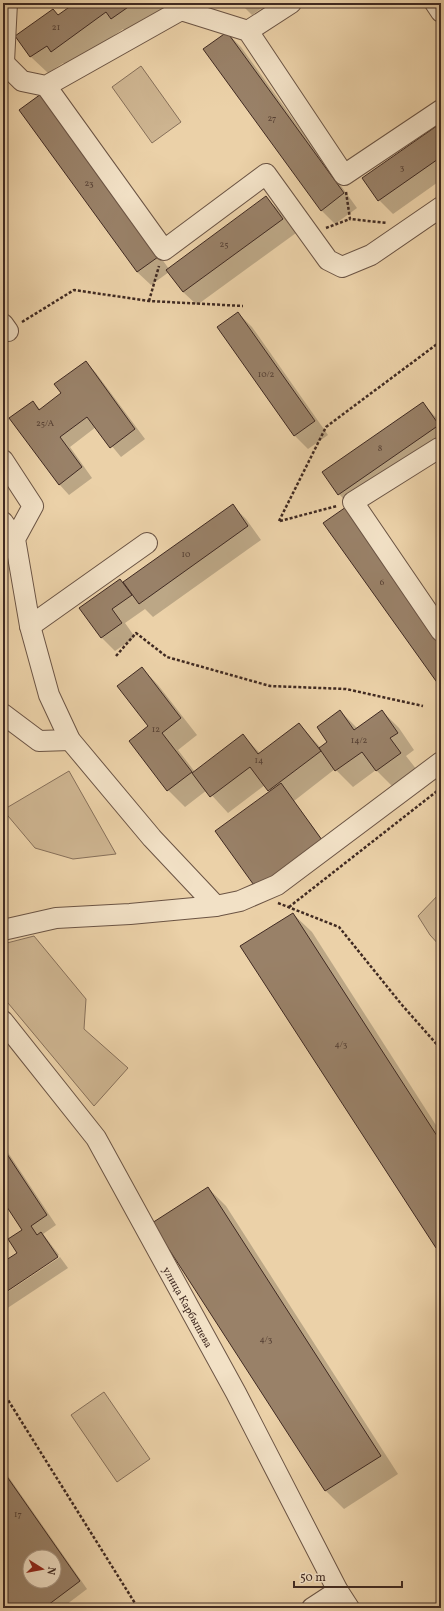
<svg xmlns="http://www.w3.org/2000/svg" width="444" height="1611" font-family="Vollkorn,serif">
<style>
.green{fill:#ceb591;stroke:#87705a}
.shadow{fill:#0003;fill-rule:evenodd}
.building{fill:#998168;stroke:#402a22;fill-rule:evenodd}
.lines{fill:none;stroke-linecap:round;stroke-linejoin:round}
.minor-casing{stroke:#6b5444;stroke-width:22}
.path{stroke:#402a22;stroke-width:2.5;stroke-dasharray:3 2;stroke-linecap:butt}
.minor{stroke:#f2e1c6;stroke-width:20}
.labels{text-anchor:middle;stroke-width:4;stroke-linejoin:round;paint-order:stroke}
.number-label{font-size:9px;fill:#564034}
.street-label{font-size:11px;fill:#402a22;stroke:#f2e1c6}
</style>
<rect width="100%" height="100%" fill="#ebd1a8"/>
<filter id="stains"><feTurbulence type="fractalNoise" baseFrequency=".005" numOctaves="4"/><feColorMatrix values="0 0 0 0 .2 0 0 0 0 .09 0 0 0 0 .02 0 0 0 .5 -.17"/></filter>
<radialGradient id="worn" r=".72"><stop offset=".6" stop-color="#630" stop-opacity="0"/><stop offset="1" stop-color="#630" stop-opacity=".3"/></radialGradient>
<!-- green -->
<g class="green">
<polygon points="141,66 181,122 152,143 112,87"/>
<polygon points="69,771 116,854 73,859 35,848 3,810"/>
<polygon points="440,893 441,893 441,947 430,935 418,916"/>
<polygon points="34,936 86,999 84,1029 128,1068 94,1106 3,997 3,944"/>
<polygon points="104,1392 150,1459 117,1482 71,1415"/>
</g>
<!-- shadow -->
<g class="shadow">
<polygon points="77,3 174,3 128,35 123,29 68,68 63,63 48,73 31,57 16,36 53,10 59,16"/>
<polygon points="240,3 284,3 271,12 265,6 252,15"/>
<polygon points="227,33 241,47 357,208 335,224 321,210"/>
<polygon points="54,109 169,269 266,198 280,211 296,233 197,305 183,292 169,272 151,285 137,272"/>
<polygon points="441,124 441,180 393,214 379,200 364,178"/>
<polygon points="238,313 252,327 328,435 308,449 294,435"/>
<polygon points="86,362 96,373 145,439 121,457 96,427 70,447 92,478 69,495 59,484 33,402 41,410 63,394"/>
<polygon points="423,403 441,423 441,446 352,508 339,494"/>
<polygon points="232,505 246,519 261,540 153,617 145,609 125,623 135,637 115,651 102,638 81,609 120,580 124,583"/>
<polygon points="142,668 158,685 197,735 178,750 195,772 243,736 260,753 299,724 321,748 329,742 340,711 357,728 382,711 399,728 414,750 406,756 417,770 393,787 376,770 353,787 335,769 294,801 327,846 265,785 228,813 207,790 185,807 168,790 130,741 149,726"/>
<polygon points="293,914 312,932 441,1133 441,1252 436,1247"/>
<polygon points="3,1145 56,1225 43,1234 59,1255 3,1293 3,1264 19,1253 24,1230 3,1199"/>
<polygon points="208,1188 226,1206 398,1474 344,1509 326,1491 153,1223"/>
<polygon points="60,1257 68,1268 3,1311 3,1295"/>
<path d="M 3,1469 L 87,1589 L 62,1608 L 3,1608 ZM 30,1557 L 54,1557 L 54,1581 L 30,1581 Z"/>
</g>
<!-- building -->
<g class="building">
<polygon points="75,3 134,3 111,19 106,12 51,52 47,46 30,57 15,36 53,9 58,15"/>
<polygon points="227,32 344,193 321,211 203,49"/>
<polygon points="41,94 158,257 137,272 19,110"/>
<polygon points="441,123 441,157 378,201 362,178"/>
<polygon points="266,196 283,219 183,292 166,270"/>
<polygon points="238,312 315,421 294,436 217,327"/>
<polygon points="86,361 135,429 110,448 87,417 60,437 82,467 59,485 9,418 33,401 39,410 61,393 54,384"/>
<polygon points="423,402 439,425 338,495 322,472"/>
<polygon points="233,504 248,526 139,604 123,582"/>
<polygon points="346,507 441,641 441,688 323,523"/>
<polygon points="120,579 132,595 112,609 122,623 101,638 79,608"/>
<polygon points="142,667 181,718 162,733 192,772 167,791 129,741 148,726 117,686"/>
<polygon points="340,710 354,730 382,710 398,733 390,738 401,753 376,771 362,752 335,771 319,748 327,742 317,727"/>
<polygon points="299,723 321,751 268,791 250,767 210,797 192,773 243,734 258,754"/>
<polygon points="281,783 322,840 256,888 215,831"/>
<polygon points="293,913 441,1142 441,1244 436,1248 240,946"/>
<polygon points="3,1148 47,1215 31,1226 37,1235 41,1232 58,1257 3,1294 3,1262 17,1253 8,1239 22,1230 3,1201"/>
<polygon points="208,1187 381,1456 325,1491 152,1223"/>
<path d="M 3,1471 L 80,1581 L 44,1608 L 3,1608 ZM 30,1557 L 54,1557 L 54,1581 L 30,1581 Z"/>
</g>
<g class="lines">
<defs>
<g id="minor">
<polyline points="435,3 441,12"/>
<polyline points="248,31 291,3"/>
<polyline points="3,62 22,81 46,86 181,10 248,31 344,175 441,110"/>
<polyline points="4,62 7,3"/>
<polyline points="46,86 164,250 266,174 328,260 342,267 371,255 441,207"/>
<polyline points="3,324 8,331"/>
<polyline points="439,448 353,502 441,631"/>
<polyline points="3,460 33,506 15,539 30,626 49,695 70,740 152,838 216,906"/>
<polyline points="3,522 15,539"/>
<polyline points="30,626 147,543"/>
<polyline points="3,714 39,741 70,740"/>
<polyline points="3,930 56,918 130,914 216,906 240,901 277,885 441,762"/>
<polyline points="3,1021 96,1138 236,1393 338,1591 349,1608"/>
<polyline points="312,1608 338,1591"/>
</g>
</defs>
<!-- minor casing -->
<use href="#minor" class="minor-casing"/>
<!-- path -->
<g class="path">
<polyline points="346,192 350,219 387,223"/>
<polyline points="326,228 350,219"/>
<polyline points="149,301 159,266"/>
<polyline points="22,322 74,290 149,301 243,306"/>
<polyline points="440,432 441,423"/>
<polyline points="279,521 326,427 441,341"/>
<polyline points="280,521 337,506"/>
<polyline points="116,656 136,633 167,657 270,686 346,689 423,706"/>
<polyline points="278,903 339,927 402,1005 441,1049"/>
<polyline points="289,907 441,788"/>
<polyline points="3,1392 138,1608"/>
</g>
<!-- minor -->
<use href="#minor" class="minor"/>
</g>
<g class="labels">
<!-- number labels -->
<g class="number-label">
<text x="56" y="30">21</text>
<text x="272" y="121">27</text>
<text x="402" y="170">3</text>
<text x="89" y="186">23</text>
<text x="224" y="247">25</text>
<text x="266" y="377">10/2</text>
<text x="45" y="426">25/А</text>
<text x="380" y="451">8</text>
<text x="186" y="557">10</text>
<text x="382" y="585">6</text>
<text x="156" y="732">12</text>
<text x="359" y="743">14/2</text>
<text x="259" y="763">14</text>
<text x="341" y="1047">4/3</text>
<text x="266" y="1342">4/3</text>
<text x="18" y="1517">17</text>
</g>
<!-- street labels -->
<g class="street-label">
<text transform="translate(188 1307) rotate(61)" y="4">улица Карбышева</text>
</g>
</g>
<!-- margin -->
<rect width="444" height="1611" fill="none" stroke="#ebd1a8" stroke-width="16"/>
<rect x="4" y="4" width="436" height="1603" fill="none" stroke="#402a22" stroke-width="2"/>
<rect x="8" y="8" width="428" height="1595" fill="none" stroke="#402a22"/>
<!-- north arrow -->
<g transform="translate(42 1569) rotate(101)"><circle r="19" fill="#f2e1c6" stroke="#ab9884"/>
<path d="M0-3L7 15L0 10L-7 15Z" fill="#8f2418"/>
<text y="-6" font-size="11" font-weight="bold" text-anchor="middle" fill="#402a22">N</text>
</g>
<!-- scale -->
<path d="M294 1581v6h108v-6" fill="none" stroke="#402a22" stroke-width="2"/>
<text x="300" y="1581" font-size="12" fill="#402a22" stroke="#f2e1c6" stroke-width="3" paint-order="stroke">50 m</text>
<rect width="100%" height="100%" filter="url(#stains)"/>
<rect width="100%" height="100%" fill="url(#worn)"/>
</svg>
